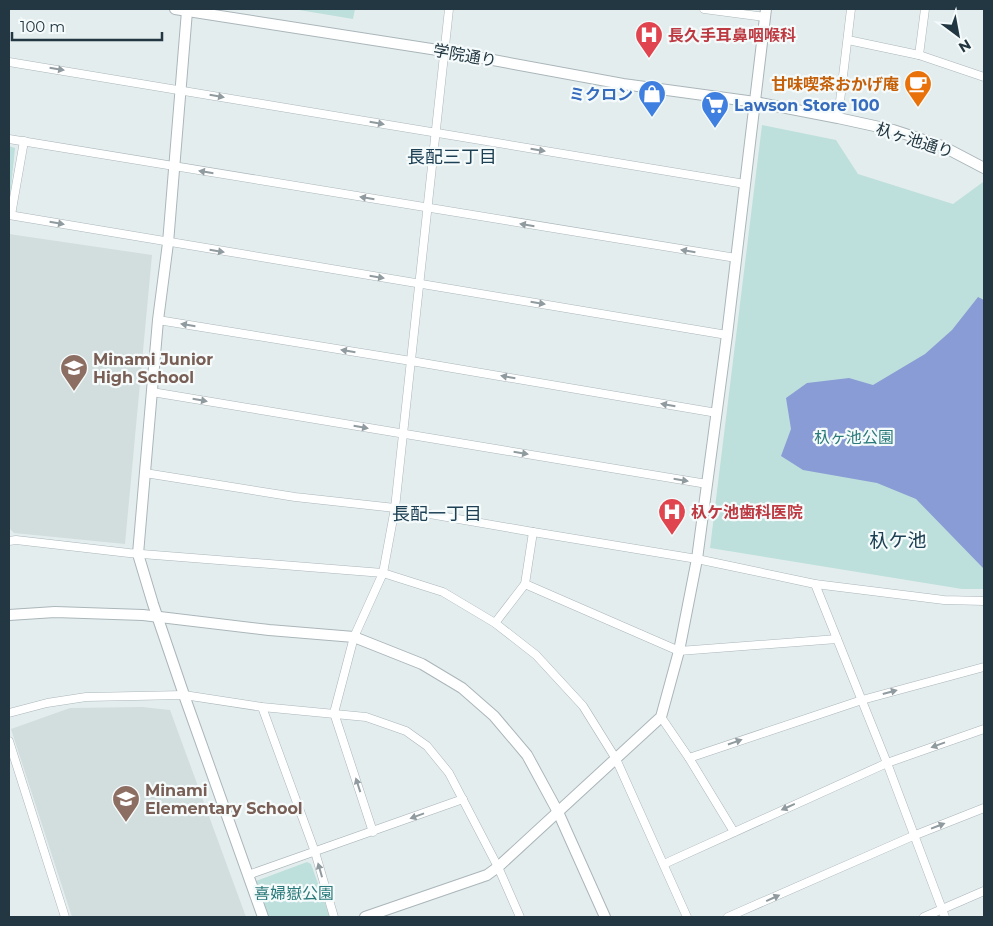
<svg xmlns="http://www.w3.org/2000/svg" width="993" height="926" font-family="Montserrat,'Noto Sans JP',sans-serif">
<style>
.built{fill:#d2ddde}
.green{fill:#bde0dc}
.water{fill:#8a9cd5}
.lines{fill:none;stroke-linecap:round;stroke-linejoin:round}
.minor-casing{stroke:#aab6ba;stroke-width:9}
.tertiary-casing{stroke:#aab6ba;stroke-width:12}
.minor{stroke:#fff;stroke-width:8}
.tertiary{stroke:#fff;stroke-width:10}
.oneway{fill:#909ba0}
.labels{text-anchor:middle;stroke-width:4.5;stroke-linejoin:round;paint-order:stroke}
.health-label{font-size:16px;font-weight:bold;fill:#be3a42;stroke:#f5fafa;text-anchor:start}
.street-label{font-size:16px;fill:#223741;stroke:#f5fafa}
.food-label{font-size:16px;font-weight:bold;fill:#c56008;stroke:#f5fafa;text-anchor:end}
.shop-label{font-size:16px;font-weight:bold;fill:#366cbe;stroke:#f5fafa;text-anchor:end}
.education-label{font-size:16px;font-weight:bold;fill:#785e54;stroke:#f5fafa;text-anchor:start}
.park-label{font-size:16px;fill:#2a7a7b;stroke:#f5fafa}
.neighbourhood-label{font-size:18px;fill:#1d4055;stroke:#f5fafa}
.quarter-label{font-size:19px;fill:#1d4055;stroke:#f5fafa}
</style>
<rect width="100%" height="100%" fill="#e4edee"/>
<!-- built -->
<g class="built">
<polygon points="9,234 152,255 125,544 14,533 9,528"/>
<polygon points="142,707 170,710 246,917 72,917 11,729 70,708"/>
</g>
<!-- green -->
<g class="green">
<polygon points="293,9 355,9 353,19"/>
<polygon points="762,125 836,140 858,174 953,204 983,182 984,183 984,589 962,589 710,548"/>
<polygon points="9,146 15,148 9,207"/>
<polygon points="307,862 311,864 330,917 267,917 255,884 256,881"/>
</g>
<!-- water -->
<polygon class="water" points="978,297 984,300 984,569 916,499 877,483 803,470 781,456 791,429 786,398 807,383 849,378 873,385 925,354 952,330"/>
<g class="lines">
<defs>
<g id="minor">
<polyline points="704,9 765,17"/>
<polyline points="848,40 919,55 984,77"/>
<polyline points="919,55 925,9"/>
<polyline points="9,62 745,184"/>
<polyline points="838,118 851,9"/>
<polyline points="9,139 736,258"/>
<polyline points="9,215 727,335"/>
<polyline points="11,215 24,141"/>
<polyline points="158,320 411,361 717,413"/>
<polyline points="152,392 707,484"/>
<polyline points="145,473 295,497 395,508 533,532 697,559 815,584 944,600 984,601"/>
<polyline points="9,541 16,540 129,553 383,573 443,592 495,623 536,655 583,706 616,759 687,917"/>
<polyline points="525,584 679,651 837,639"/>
<polyline points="815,584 887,763 945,917"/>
<polyline points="495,623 525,584 533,532"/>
<polyline points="262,707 315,852 334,917"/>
<polyline points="9,713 47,703 86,697 184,695 262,707 366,717 406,731 427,746 449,773 498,867 520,917"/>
<polyline points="661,717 689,758 734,832"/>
<polyline points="9,741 65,917"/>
<polyline points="689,758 862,700 984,667"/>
<polyline points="373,832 334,713 354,637 383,573 395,508 449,9"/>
<polyline points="664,864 887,763 984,729"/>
<polyline points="248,875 463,799"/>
<polyline points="728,917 913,836 984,808"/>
<polyline points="924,917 984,891"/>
</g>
<g id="tertiary">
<polyline points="175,9 444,51 623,84 755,102 838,118 893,130 942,146 984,168"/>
<polyline points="187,11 168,243 158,320 138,554 153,604 184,695 263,917"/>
<polyline points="9,615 55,612 143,615 269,630 354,637 422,664 462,688 494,716 527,755 558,812 605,917"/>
<polyline points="365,917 487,875 498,867 661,717 679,651 697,559 727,335 766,9"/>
</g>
</defs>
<!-- minor casing -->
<use href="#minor" class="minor-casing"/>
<!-- tertiary casing -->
<use href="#tertiary" class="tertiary-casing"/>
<!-- minor -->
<use href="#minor" class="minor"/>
<!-- tertiary -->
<use href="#tertiary" class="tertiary"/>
</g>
<!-- one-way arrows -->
<defs><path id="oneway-solid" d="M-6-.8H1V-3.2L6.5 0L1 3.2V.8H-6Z" transform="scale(1.25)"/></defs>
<g class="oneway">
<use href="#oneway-solid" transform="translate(57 69) rotate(9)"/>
<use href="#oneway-solid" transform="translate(217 96) rotate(10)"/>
<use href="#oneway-solid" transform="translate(377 123) rotate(10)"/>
<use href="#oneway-solid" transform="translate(538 150) rotate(9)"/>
<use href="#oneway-solid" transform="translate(206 172) rotate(-171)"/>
<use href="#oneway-solid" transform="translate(367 198) rotate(-171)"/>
<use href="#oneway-solid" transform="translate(57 223) rotate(10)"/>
<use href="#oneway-solid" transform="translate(527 225) rotate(-171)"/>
<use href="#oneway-solid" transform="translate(217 251) rotate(9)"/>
<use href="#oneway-solid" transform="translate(688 251) rotate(-171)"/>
<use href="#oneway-solid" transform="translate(377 277) rotate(9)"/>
<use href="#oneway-solid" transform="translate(538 303) rotate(9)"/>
<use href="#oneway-solid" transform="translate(188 325) rotate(-171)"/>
<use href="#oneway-solid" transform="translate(348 351) rotate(-171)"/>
<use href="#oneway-solid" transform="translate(508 377) rotate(-170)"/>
<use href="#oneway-solid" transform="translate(200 400) rotate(10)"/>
<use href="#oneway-solid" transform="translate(668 405) rotate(-170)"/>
<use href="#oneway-solid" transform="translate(361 427) rotate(10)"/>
<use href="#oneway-solid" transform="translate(521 453) rotate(9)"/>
<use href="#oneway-solid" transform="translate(681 480) rotate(9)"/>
<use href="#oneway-solid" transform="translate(890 692) rotate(-15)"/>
<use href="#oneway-solid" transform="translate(735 742) rotate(-19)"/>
<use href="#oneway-solid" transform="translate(938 745) rotate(160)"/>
<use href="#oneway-solid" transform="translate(358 785) rotate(-108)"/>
<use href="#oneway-solid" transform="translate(788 807) rotate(156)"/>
<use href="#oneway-solid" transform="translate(417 816) rotate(160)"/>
<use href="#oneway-solid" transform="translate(938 826) rotate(-21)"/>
<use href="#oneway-solid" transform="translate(320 870) rotate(-106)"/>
<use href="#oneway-solid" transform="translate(773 898) rotate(-24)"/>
</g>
<!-- icons -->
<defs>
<symbol id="hospital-pin" viewBox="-11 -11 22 30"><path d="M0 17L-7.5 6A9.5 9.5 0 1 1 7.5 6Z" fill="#e0444e" stroke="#f5fafa"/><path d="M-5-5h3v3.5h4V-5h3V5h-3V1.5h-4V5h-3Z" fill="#fff"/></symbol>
<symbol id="cafe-pin" viewBox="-11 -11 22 30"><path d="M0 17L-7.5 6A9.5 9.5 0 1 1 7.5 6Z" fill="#e8710a" stroke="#f5fafa"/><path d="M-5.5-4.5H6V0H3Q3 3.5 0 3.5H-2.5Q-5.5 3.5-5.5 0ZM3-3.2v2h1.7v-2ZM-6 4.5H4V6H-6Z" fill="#fff"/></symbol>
<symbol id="shop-pin" viewBox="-11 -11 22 30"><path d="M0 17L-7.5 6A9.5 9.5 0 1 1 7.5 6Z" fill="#3f7fe0" stroke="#f5fafa"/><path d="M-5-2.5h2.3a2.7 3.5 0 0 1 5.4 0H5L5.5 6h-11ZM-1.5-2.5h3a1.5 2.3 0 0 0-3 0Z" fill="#fff"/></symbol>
<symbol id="supermarket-pin" viewBox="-11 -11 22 30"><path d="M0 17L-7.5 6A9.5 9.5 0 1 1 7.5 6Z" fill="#3f7fe0" stroke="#f5fafa"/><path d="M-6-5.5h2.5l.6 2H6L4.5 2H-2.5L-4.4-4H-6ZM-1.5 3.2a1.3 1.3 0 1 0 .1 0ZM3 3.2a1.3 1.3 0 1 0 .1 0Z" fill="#fff"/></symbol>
<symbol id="school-pin" viewBox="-11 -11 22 30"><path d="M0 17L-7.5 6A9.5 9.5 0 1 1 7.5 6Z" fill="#8d6e63" stroke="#f5fafa"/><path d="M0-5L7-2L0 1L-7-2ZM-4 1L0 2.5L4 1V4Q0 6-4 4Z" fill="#fff"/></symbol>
</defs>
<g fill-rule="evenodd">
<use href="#hospital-pin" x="633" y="19" width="32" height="43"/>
<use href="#cafe-pin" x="902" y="68" width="32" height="43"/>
<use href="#shop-pin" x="636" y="78" width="32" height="43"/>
<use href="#supermarket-pin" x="699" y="89" width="32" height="43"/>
<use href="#school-pin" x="58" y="352" width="32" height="43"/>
<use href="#hospital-pin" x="656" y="496" width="32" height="43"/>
<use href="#school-pin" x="110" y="783" width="32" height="43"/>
</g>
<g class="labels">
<!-- health labels -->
<g class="health-label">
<text x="668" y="41">長久手耳鼻咽喉科</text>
<text x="691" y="518">杁ケ池歯科医院</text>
</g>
<!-- street labels -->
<g class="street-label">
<text transform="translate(465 55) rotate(10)" y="6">学院通り</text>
<text transform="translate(915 140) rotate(18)" y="6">杁ヶ池通り</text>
</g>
<!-- food labels -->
<g class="food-label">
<text x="899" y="90">甘味喫茶おかげ庵</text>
</g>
<!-- shop labels -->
<g class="shop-label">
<text x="633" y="100">ミクロン</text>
<text x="734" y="111" text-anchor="start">Lawson Store 100</text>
</g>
<!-- education labels -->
<g class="education-label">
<text x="93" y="365">Minami Junior<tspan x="93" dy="18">High School</tspan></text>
<text x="145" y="796">Minami<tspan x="145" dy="18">Elementary School</tspan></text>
</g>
<!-- park labels -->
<g class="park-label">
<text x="854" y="443">杁ヶ池公園</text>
<text x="294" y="899">喜婦嶽公園</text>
</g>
<!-- neighbourhood labels -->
<g class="neighbourhood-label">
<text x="452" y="163">長配三丁目</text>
<text x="437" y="520">長配一丁目</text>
</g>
<!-- quarter labels -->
<g class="quarter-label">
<text x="898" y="547">杁ケ池</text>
</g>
</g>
<!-- border -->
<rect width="993" height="926" fill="none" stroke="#223741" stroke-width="20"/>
<!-- north arrow -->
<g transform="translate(958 35) rotate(148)" stroke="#f5fafa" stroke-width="4" paint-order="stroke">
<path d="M0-4L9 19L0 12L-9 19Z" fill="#223741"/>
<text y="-8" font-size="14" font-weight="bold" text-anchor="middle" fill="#223741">N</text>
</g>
<!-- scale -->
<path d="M12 32v8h150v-8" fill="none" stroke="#223741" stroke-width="2.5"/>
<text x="20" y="32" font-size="15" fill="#223741" stroke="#f5fafa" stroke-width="4" paint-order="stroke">100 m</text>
</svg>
